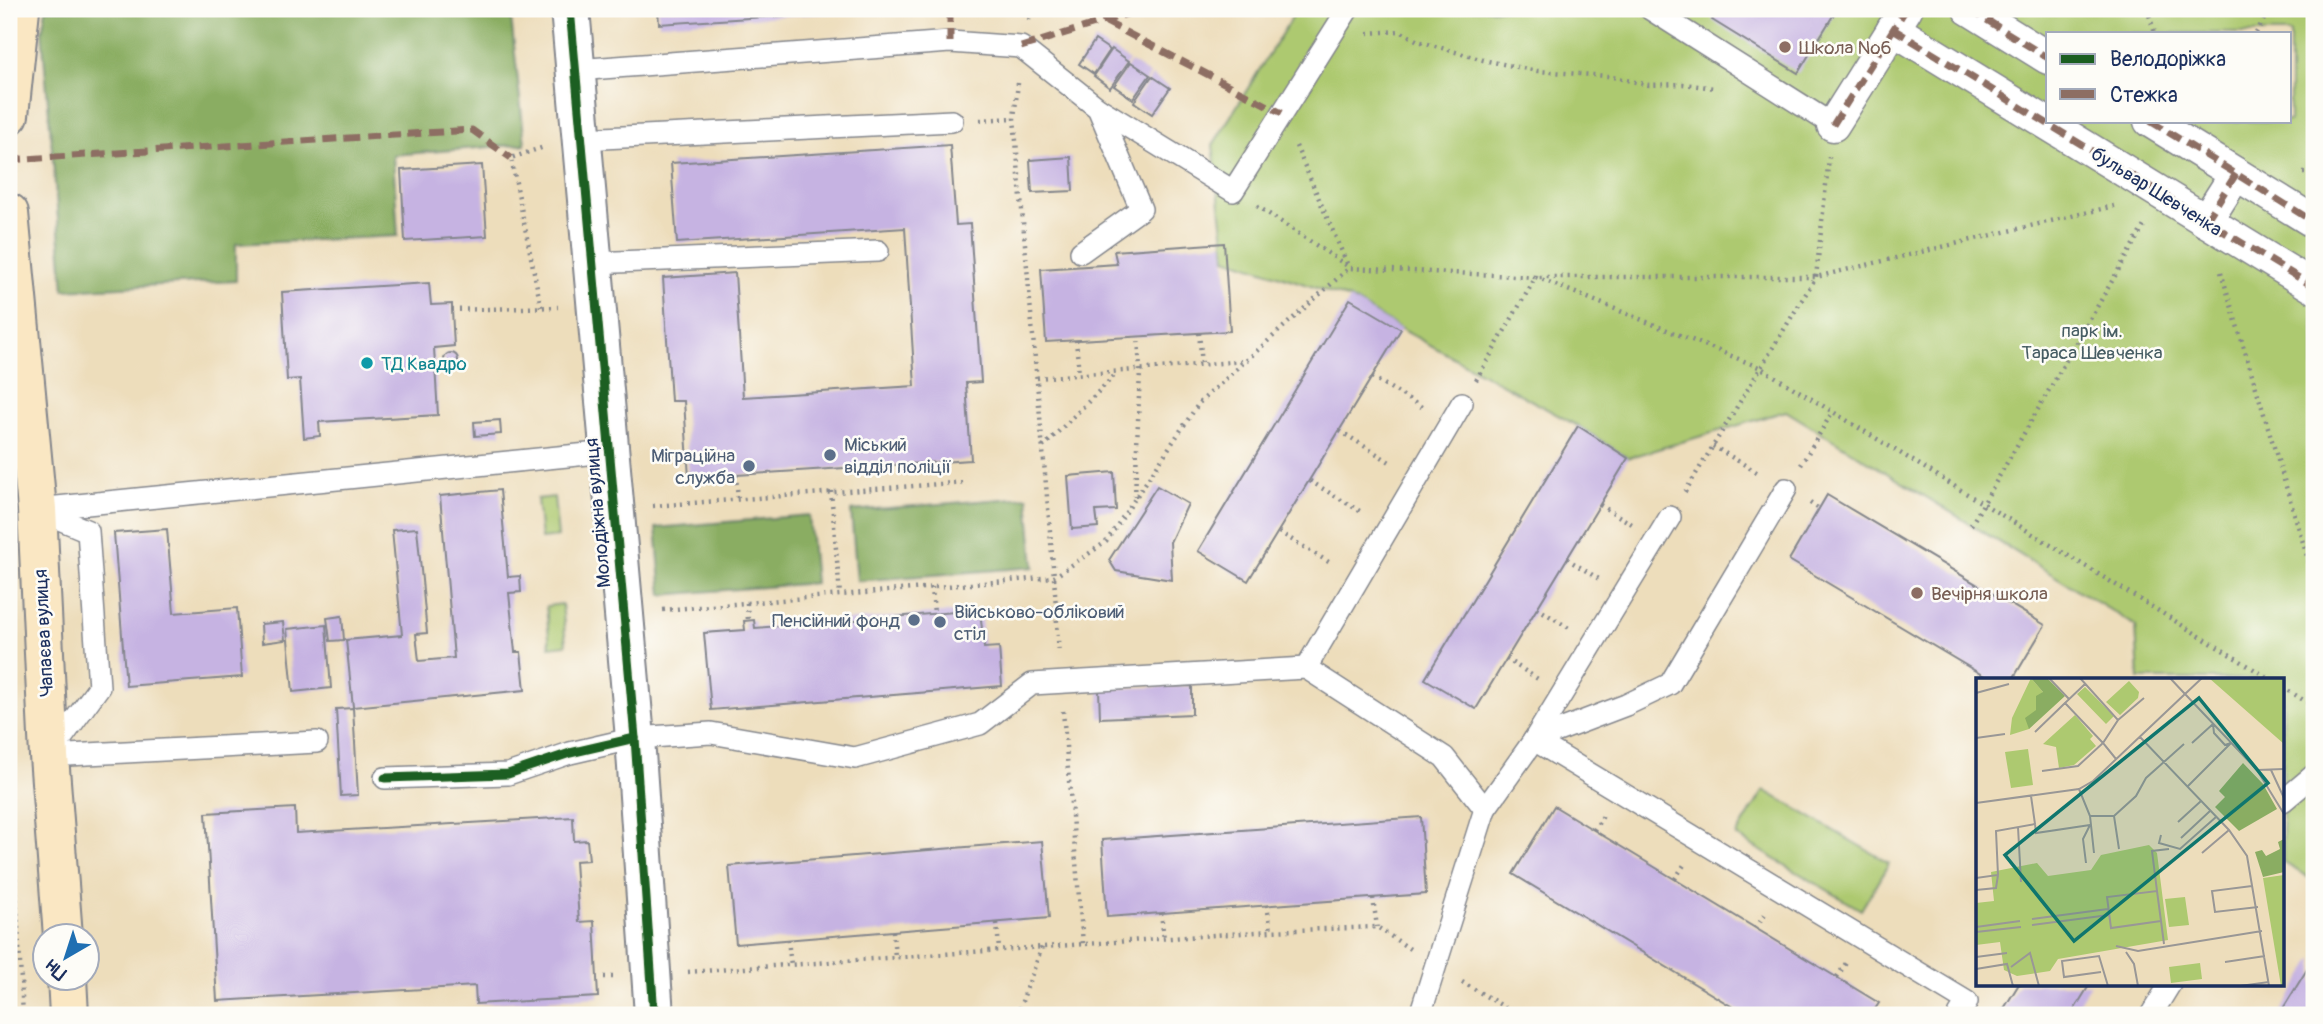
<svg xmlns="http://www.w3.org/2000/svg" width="2323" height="1024" font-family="Pangolin,sans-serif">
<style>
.green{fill:#adc970;stroke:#647c67;stroke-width:2;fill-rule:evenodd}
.forest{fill:#8aad62;stroke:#526e60;stroke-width:2}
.building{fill:#c6b3e2}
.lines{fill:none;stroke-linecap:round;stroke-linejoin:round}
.service-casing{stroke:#84868c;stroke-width:24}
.pedestrian-casing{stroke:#84868c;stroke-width:35}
.minor-casing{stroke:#84868c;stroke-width:42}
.secondary-casing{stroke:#84868c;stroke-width:42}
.path{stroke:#84868c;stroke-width:4.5;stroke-dasharray:2 5;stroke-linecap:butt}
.service{stroke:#fff;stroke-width:21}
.pedestrian{stroke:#fff;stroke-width:32}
.minor{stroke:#fff;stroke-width:38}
.secondary{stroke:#fae7c3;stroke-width:38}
.quiet{stroke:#8d6e63;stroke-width:7;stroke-dasharray:14 7;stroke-linecap:butt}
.cycleway-casing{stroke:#fdfcf7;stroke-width:13}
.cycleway{stroke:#1b5e20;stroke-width:9}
.education-dot{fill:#8d6e63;stroke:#fdfcf7;stroke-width:2.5}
.culture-dot{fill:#0f9aa8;stroke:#fdfcf7;stroke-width:2.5}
.service-dot{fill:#5c6f8a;stroke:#fdfcf7;stroke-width:2.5}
.labels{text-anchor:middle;stroke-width:5;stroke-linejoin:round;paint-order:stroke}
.education-label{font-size:19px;fill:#785e54;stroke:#fdfcf7;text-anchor:start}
.street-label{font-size:19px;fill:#1b2f5e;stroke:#fdfcf7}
.park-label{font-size:19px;fill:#475d63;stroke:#fdfcf7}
.culture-label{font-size:19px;fill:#0d838f;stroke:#fdfcf7;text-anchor:start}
.service-label{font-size:19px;fill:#4e5e75;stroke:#fdfcf7;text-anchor:start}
.inset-road{fill:none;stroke:#999796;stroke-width:2}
.view{fill:#0f766e;fill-opacity:0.15;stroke:#0f766e;stroke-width:3.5}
.inset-edge{fill:none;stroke:#1b2f5e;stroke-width:3.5}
</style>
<rect width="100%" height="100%" fill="#fdfcf7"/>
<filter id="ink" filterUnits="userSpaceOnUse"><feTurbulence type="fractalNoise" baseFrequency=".0143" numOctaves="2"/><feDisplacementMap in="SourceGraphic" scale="14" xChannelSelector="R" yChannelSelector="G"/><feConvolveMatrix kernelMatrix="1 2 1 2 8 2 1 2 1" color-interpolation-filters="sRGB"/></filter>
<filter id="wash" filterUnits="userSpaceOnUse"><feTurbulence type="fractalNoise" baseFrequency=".00686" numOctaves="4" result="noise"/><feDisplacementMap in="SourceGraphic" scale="28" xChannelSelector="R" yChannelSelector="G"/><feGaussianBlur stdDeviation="1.57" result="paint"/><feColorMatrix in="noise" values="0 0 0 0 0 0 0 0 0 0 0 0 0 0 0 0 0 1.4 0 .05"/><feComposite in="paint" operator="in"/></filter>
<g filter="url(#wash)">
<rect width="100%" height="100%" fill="#edddbb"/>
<!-- green -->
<g class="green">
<path d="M 1297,9 L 2314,9 L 2314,881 L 2283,862 L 2283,679 L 2139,679 L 2136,626 L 1786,411 L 1628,458 L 1578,426 L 1401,329 L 1350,299 L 1226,258 L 1213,145 ZM 2048,33 L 2290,33 L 2290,121 L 2048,121 Z"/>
<polygon points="554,497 558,537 541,539 537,499"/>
<polygon points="562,604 566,645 550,647 546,606"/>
<polygon points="1764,790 1889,863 1861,910 1736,836"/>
</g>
<!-- forest -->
<g class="forest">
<polygon points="46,9 510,9 525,144 393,155 398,236 236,244 236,281 64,290 42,32"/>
<polygon points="1028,497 1034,567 857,581 851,511"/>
<polygon points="809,515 815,583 662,595 656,528"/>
</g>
<g id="blocks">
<!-- building -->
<g class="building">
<polygon points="658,9 858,9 858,11 659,24"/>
<polygon points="1719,9 1837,9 1798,73 1712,20"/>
<polygon points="1095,40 1110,50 1094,74 1079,64"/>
<polygon points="1112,49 1129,61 1110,88 1094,76"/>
<polygon points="1131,62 1150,75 1133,99 1114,86"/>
<polygon points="1152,76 1170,88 1152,114 1134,102"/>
<polygon points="950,145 956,225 970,224 981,382 966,383 971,460 689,478 684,401 671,401 663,278 735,273 743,397 915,386 905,228 677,243 671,163"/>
<polygon points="1071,157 1073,191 1032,193 1030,160"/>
<polygon points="482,165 487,236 405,241 401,170"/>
<polygon points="1224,243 1230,331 1046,342 1041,269 1117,264 1114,251"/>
<polygon points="429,283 431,305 452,304 452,310 454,346 434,348 438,415 319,422 320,436 304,438 300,379 287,380 282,292"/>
<polygon points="1350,299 1401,329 1248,581 1198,551"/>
<circle cx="451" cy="360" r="7"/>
<polygon points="500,420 501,434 475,436 474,422"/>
<polygon points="1578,426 1628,458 1476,709 1425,679"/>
<polygon points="1114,472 1116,510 1096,511 1098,527 1072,529 1068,476"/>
<polygon points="1157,486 1188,504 1170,542 1172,580 1116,571 1109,560"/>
<polygon points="500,490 508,577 520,576 521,592 509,593 515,652 521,652 525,690 353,707 346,640 402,635 392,530 417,528 427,633 416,634 419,661 454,658 440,496"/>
<polygon points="1827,495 2045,625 2013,679 1989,679 1789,560"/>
<polygon points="167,529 174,613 237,608 242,677 126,686 114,533"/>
<polygon points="980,610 984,648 999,647 1002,686 711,710 704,633 745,630 744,621 754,620 755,628"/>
<polygon points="342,616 344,640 330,641 327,618"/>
<polygon points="283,622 285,640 262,643 261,624"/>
<polygon points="326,625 331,688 293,692 287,629"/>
<polygon points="1192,686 1192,714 1100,718 1099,689"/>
<polygon points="353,708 358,795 341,796 336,709"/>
<polygon points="1554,806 1879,1003 1871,1015 1746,1015 1513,874"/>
<polygon points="295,808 296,833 573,817 574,841 587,840 589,860 575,861 579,922 594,921 598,997 476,1004 475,986 217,1001 206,813"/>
<polygon points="1421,817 1426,894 1107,917 1102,840"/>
<polygon points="1042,841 1049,918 736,944 729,866"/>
<polygon points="2314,958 2314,1015 2279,1015"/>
<polygon points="2019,984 2090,984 2071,1015 2000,1015"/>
</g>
</g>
</g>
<g filter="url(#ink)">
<use href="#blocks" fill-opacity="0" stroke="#84868c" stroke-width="2"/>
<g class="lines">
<defs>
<g id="service">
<polyline points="1650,9 1833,125"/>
<polyline points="576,70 950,42 1021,47 1098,108 1141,209 1081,252"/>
<polyline points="1098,108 1233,191 1348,9"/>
<polyline points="582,139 952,121"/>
<polyline points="593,263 878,251"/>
<polyline points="1462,403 1306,668 1444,757 1485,809"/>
<polyline points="37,509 608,452"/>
<polyline points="38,510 88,531 99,687 50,754"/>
<polyline points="1534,740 1967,1002 1959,1015"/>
<polyline points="1534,740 1626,705 1670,684 1786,489"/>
<polyline points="49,756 317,742"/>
<polyline points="385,778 508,774 570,753 635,738 711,733 855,758 980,724 1032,684 1306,668"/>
<polyline points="2283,801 2314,775"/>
<polyline points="1420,1015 1485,809 1534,740 1670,517"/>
<polyline points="2151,1015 2170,984"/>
</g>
<g id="pedestrian">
<polyline points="1969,9 2048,58"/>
<polyline points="1893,29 2314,287"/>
<polyline points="2150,121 2314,222"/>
<polyline points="1833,125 1906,9"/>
<polyline points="2206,221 2236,174"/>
</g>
<polyline id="minor" points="570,9 635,738 654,1015"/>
<g id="secondary">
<polyline points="9,115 20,9"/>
<polyline points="9,213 37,509 49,756 63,936"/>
<polyline points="67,978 69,1015"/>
</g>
</defs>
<!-- service casing -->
<use href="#service" class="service-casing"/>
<!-- pedestrian casing -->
<use href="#pedestrian" class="pedestrian-casing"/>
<!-- minor casing -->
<use href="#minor" class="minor-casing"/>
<!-- secondary casing -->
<use href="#secondary" class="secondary-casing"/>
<!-- path -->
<g class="path">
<polyline points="2147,9 2155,33"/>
<polyline points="1029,20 1032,9"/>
<polyline points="1368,33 1400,31 1418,41 1483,60 1537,71 1608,76 1649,85 1683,84 1715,88"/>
<polyline points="2256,33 2270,9"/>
<polyline points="1018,83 1014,118 1054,577 1059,654"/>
<polyline points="980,120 1014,118"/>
<polyline points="1296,146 1349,268"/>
<polyline points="2303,173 2314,173"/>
<polyline points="1257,206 1349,267"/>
<polyline points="2221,272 2314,579"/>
<polyline points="541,307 511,158 544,147"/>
<polyline points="452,310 558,307"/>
<polyline points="1199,333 1202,364"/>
<polyline points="1076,340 1079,375"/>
<polyline points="1372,377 1425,409"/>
<polyline points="1037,378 1245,361"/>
<polyline points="1476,380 1536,277 1761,368 2270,679"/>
<polyline points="1340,431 1393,464"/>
<polyline points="1713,446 1760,474"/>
<polyline points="1043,447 1117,373"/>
<polyline points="1801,465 1833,411"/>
<polyline points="736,475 738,499"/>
<polyline points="1310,481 1363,513"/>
<polyline points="831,491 840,595"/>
<polyline points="1685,492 1816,277 1829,157"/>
<polyline points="1135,497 1140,370 1138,337"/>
<polyline points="1810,503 1819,509"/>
<polyline points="1600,505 1632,524"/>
<polyline points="653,506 966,482"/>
<polyline points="1971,525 2145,224"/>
<polyline points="1279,532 1332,564"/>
<polyline points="1567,559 1599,579"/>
<polyline points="932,587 934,614"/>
<polyline points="747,603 748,621"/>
<polyline points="1537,608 1569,628"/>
<polyline points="663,610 1054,577 1106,542 1199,403 1349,268 1536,277 1816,277 2114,206"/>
<polyline points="1506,659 1538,679"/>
<polyline points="2283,687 2314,707"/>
<polyline points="1063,711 1083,944"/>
<polyline points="12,822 23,1015"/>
<polyline points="1594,830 1603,816"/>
<polyline points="1675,879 1684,865"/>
<polyline points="1373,898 1377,927"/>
<polyline points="1267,905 1271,931"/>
<polyline points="1161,913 1164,939"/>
<polyline points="997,923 999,950"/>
<polyline points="1756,928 1765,914"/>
<polyline points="893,931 895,957"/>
<polyline points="788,940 791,965"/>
<polyline points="688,972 1271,931 1377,927 1410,949"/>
<polyline points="604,977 614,977"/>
<polyline points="1837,977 1846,963"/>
<polyline points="1462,982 1518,1015"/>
<polyline points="1017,1015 1042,947"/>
</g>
<!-- service -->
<use href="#service" class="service"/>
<!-- pedestrian -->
<use href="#pedestrian" class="pedestrian"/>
<!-- minor -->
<use href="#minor" class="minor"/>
<!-- secondary -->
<use href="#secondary" class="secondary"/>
<!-- quiet -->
<g class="quiet">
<polyline points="950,9 950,42"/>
<polyline points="1969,9 2048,58"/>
<polyline points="1106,22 1282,113"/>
<polyline points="1893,29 2314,287"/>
<polyline points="1021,47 1143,9"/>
<polyline points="2150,121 2314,222"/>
<polyline points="1833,125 1906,9"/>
<polyline points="9,160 472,130 511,158"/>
<polyline points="2206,221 2236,174"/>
</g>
<defs>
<g id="cycleway">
<polyline points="570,9 635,738 654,1015"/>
<polyline points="385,778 508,774 570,753 635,738"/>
</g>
</defs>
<!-- cycleway casing -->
<use href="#cycleway" class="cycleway-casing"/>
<!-- cycleway -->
<use href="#cycleway" class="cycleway"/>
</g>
</g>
<!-- markers -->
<g class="education-dot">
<circle cx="1785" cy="47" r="7"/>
<circle cx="1917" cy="593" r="7"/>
</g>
<circle class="culture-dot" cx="367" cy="363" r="7"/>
<g class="service-dot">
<circle cx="830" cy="455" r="7"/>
<circle cx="749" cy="466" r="7"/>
<circle cx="914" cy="620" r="7"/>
<circle cx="940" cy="622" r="7"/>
</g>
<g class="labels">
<!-- education labels -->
<g class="education-label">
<text x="1799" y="54">Школа №6</text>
<text x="1931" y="600">Вечірня школа</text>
</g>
<!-- street labels -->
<g class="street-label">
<text transform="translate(2157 191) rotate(32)" y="7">бульвар Шевченка</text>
<text transform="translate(597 513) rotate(-95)" y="7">Молодіжна вулиця</text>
<text transform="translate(43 633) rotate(-93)" y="7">Чапаєва вулиця</text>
</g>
<!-- park labels -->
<g class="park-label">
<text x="2092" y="337">парк ім.<tspan x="2092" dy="22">Тараса Шевченка</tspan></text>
</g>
<!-- culture labels -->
<g class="culture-label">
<text x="381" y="370">ТД Квадро</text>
</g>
<!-- service labels -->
<g class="service-label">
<text x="844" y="451">Міський<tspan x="844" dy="22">відділ поліції</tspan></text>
<text x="735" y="462" text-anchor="end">Міграційна<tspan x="735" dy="22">служба</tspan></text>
<text x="954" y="618">Військово-обліковий<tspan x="954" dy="22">стіл</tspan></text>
<text x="900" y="627" text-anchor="end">Пенсійний фонд</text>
</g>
</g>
<!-- overview -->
<g transform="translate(1976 678)">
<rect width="308" height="308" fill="#edddbb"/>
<path d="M 55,0 L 67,14 L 53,51 L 34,57 L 36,40 ZM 233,0 L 308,0 L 308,66 ZM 153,3 L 163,14 L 162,20 L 144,37 L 130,24 ZM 109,9 L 138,38 L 130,46 L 101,16 ZM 99,37 L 117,58 L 114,61 L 120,68 L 98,87 L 83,90 L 80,69 L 67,66 ZM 52,71 L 57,107 L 35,110 L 29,74 ZM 173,167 L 181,175 L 192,262 L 82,281 L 74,293 L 41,298 L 28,292 L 24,264 L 0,267 L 0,225 L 18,223 L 15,194 L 61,185 L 72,198 L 115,192 L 125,177 ZM 308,197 L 308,308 L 305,308 L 287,200 ZM 209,219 L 213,247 L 193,249 L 189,221 ZM 224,285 L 226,301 L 195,305 L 193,289 Z" fill="#adc970"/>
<path d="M 55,0 L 71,0 L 89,18 L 53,51 L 49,40 L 60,32 L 60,18 L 67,14 ZM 267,85 L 287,106 L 301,131 L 263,153 L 239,129 L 249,119 L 243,113 ZM 308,161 L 308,194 L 287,199 L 279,174 L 286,172 L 290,178 L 304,171 L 302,164 Z" fill="#8aad62"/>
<path class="inset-road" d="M 73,0 L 93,21M 104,0 L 142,42 L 127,65 L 140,81M 194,0 L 209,16 L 226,0M 0,15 L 33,6M 142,42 L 168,20M 237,46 L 238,55 L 249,67 L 255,65M 59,54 L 89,25M 164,59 L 253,152 L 271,178 L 293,308M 0,60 L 29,56M 216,65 L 237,46M 281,92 L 308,91M 295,92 L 308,120M 66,93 L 102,88 L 127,65 L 89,25 L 109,6M 211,109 L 255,65M 103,111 L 114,138 L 118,175M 0,125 L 103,111 L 117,103 L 209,16 L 281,92 L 308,136M 114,138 L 138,138 L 143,171M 138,138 L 160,118 L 170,100 L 208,66M 202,144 L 225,123M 59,146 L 60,155 L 114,147M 42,149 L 45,204M 185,157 L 183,165 L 204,171 L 240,139M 205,160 L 234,133M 226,175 L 253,152M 110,185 L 107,161 L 114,147M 0,200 L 22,197 L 20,153 L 59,146 L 55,118M 276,208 L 236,213 L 239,234 L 282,229M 0,212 L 20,210 L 22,197M 181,213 L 176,173 L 193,171M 56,241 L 132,231M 185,243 L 135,250 L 131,219 L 181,213 L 185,243 L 188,266M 56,247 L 133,237M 0,249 L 44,243M 0,254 L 45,249M 140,268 L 162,273 L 286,253M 150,274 L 158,286 L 162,308M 0,279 L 31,275M 249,284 L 289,278M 35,289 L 54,275 L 63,308M 0,291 L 31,286 L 37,308M 125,294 L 88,299 L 86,283 L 123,278 L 132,308M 264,308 L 293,304"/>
<path class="view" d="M 223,20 L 292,105 L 98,263 L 29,177 Z"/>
<rect width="308" height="308" class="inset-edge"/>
</g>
<!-- margin -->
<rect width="2323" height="1024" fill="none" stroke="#fdfcf7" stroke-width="35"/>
<!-- legend -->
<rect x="2046" y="32" width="245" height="91" fill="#fdfcf7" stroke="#a3aaba" stroke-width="2"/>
<rect x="2060" y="54" width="35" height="10" fill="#1b5e20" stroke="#a3aaba" stroke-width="2"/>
<text x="2110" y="66" font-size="21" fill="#1b2f5e">Велодоріжка</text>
<rect x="2060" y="89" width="35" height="10" fill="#8d6e63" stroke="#a3aaba" stroke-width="2"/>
<text x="2110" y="102" font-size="21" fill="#1b2f5e">Стежка</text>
<!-- north arrow -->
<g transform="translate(66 957) rotate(219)"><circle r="33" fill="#fdfcf7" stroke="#a3aaba" stroke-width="2"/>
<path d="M0-5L12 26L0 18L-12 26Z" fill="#1f6fb2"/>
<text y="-10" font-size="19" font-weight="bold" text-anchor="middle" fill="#1b2f5e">Пн</text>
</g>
</svg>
